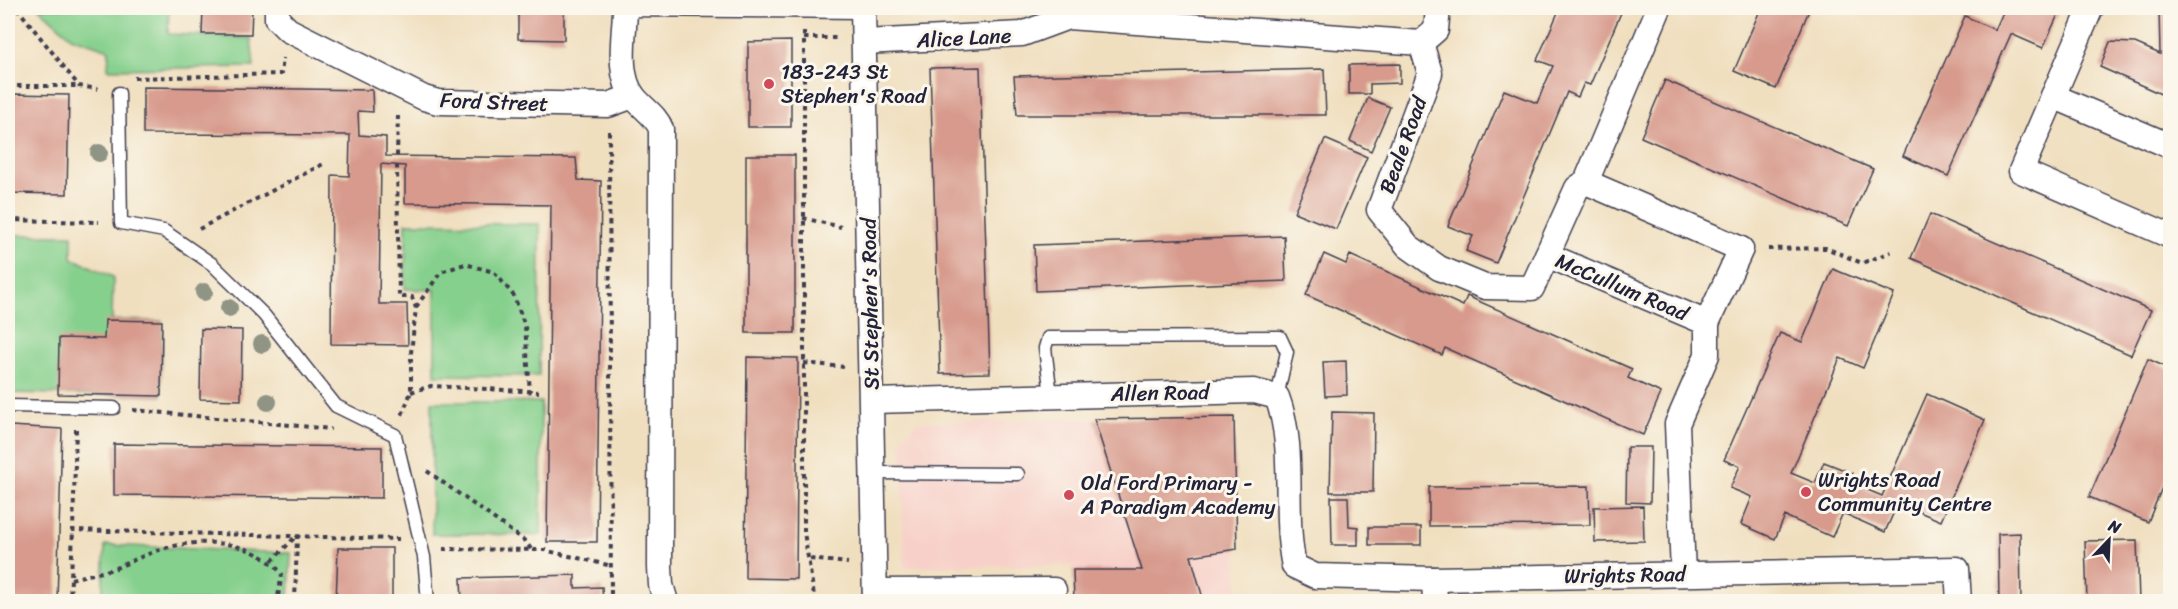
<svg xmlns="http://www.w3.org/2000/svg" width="2178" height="609" font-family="Sriracha,sans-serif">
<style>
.built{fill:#f7d1c9}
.green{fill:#86d08d;stroke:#547964;stroke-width:1.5}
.building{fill:#d79a8c}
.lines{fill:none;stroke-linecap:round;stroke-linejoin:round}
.lane-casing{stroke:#413e4f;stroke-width:15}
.street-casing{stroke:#413e4f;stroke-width:27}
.path{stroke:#413e4f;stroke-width:4;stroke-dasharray:4.5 4.5;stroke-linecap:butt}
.lane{stroke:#fff;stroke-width:12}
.street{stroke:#fff;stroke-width:24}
.tree{fill:#8f9484}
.poi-dot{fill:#d1495b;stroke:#fbf7ec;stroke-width:2}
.labels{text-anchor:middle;stroke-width:6;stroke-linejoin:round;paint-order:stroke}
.street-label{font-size:21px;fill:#22223b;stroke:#fbf7ec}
.poi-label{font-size:21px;fill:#22223b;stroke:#fbf7ec;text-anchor:start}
</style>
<rect width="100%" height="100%" fill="#fbf7ec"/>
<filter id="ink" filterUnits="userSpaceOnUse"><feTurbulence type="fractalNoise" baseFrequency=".0167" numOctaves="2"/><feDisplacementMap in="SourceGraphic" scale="12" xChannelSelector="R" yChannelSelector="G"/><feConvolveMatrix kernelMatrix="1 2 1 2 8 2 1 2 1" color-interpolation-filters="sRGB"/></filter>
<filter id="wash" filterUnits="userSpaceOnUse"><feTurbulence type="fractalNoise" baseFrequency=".008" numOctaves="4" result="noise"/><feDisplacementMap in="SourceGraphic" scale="24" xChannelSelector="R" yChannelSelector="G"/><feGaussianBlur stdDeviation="1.35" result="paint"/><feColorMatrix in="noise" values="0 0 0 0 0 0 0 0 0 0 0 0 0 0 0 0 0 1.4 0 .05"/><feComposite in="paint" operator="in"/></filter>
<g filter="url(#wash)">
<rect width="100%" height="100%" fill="#f0dfbf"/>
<!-- built -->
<polygon class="built" points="1234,417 1238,598 1270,601 1074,601 1073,565 904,567 901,440 917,422"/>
<!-- green -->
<g class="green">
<polygon points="39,8 169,8 168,34 251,38 254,67 108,69 109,50 71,37"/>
<polygon points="406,223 540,224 539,376 435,375 435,290 405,289"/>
<polygon points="8,235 72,235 72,258 113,277 112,320 162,321 161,396 8,393"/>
<polygon points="432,402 541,402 541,535 432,534"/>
<polygon points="105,545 291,553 289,601 102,601"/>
</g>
<g id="blocks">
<!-- building -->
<g class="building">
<polygon points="203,8 252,8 251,34 202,34"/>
<polygon points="518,8 564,8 564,40 518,39"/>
<polygon points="1560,8 1623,8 1590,85 1584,83 1578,97 1567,92 1496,263 1466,251 1473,236 1448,226 1504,90 1537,103 1553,66 1537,60"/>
<polygon points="1761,8 1810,8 1776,89 1734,71"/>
<polygon points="2005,8 2061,8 2043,48 2011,34 1948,176 1903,156 1965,16 1995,30"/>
<polygon points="2159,8 2170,8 2170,98 2100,67 2110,42 2135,43 2160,54"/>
<polygon points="791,41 791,127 748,127 748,42"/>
<polygon points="1400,64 1400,83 1370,84 1370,94 1349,94 1349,65"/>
<polygon points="980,67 990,373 940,374 930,68"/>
<polygon points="1324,69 1326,115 1017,115 1014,76"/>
<polygon points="1665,80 1873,169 1848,226 1641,137"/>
<polygon points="143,87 372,90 373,112 358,111 359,135 386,137 386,156 576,158 578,180 601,181 597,542 547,542 551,205 405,203 405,166 381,164 379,304 407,304 408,345 331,344 332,175 349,176 350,135 143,134"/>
<polygon points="8,94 69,95 67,194 8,193"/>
<polygon points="1368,98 1390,107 1371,151 1350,141"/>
<polygon points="1325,139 1367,157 1336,229 1294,212"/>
<rect x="746" y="155" width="49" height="178"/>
<polygon points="1930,214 2151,310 2131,355 1911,258"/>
<polygon points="1284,236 1286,281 1036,291 1034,245"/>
<polygon points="1324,254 1346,264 1350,255 1463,306 1467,296 1632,369 1628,378 1661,393 1643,435 1445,348 1442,355 1306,295"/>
<polygon points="1833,269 1894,294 1863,368 1840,358 1791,473 1815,483 1824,462 1852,473 1849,482 1882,496 1927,394 1985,420 1941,521 1898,503 1885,532 1843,513 1832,537 1785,516 1775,539 1741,524 1752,497 1730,488 1740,466 1724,460 1780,333 1802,342"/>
<polygon points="105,320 162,321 161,396 58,394 59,338 104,339"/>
<polygon points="201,329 242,330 241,400 200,399"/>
<polygon points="747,357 798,358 796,579 745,578"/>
<polygon points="2148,359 2170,369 2170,468 2148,522 2089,497"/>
<polygon points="1346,361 1347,395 1325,396 1323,362"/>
<polygon points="1332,412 1374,413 1373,492 1330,492"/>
<polygon points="1234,417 1237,549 1191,556 1204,602 1074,602 1073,570 1142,570 1094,419"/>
<polygon points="10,426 62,429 57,602 8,602"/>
<polygon points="114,444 382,447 382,498 114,495"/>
<polygon points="1627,447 1651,447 1650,503 1626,502"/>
<polygon points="1589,486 1590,525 1429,526 1429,487"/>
<polygon points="1331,497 1348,497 1349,526 1358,527 1358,545 1332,545"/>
<polygon points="1643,506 1644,541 1595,542 1594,507"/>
<rect x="1369" y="527" width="52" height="18"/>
<polygon points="2020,533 2021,602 1999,602 1998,534"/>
<polygon points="2137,540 2139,602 2087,602 2085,541"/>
<polygon points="338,548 392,548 392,602 336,602"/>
<polygon points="575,575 575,588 602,587 603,602 462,602 461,578"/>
</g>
</g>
</g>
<g filter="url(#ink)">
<use href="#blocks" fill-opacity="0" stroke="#413e4f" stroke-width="1.5"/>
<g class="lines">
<defs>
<g id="lane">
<polyline points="625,10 863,12"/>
<polyline points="119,93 121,223 164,231 212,264 264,315 336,406 395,435 424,557 428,602"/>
<polyline points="1051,395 1045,348 1048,338 1280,337 1287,352 1277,397"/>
<polyline points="8,406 114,408"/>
<polyline points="872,473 1018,474"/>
</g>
<g id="street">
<polyline points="277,8 277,19 288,30 424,98 438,102 608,105 633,96"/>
<path d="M 625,8 C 625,34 616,73 633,96 C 642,108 656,115 661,129 L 660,567 L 661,585 L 666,602"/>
<polyline points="863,8 875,602"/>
<polyline points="1659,8 1586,182 1577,188 1547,255 1707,323"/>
<polyline points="2091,8 2021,171 2170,236"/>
<polyline points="864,42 1022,34 1068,17 1421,43"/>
<polyline points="1421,43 1430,73 1379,210 1408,246 1439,268 1485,287 1532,288 1547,255"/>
<polyline points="1421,43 1436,30 1438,8"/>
<polyline points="2053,96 2170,146"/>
<polyline points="1586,182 1741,249 1707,323 1707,355 1677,424 1683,574"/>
<path d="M 872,401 L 1254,391 L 1277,397 C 1297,450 1282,510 1294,566 L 1315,576 L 1434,579 L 1957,569 L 1959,602"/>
<polyline points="1434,579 1435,602"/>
<polyline points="875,591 1054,590"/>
</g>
</defs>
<!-- lane casing -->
<use href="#lane" class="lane-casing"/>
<!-- street casing -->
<use href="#street" class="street-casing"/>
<!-- path -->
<g class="path">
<polyline points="17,8 79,86 98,89"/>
<polyline points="804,32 804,532 815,602"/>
<polyline points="804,38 836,38"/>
<polyline points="134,78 281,74 283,58"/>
<polyline points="8,86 78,86"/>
<polyline points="609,131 611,602"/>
<polyline points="397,156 398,116"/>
<polyline points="397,165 399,297 412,297 416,308 411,353 411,392 402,415"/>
<polyline points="803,218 841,227"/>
<polyline points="8,220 99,222"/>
<polyline points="199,229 325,163"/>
<polyline points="1768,249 1826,248 1862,263 1891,252"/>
<polyline points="416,307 441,272 465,264 494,272 514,296 525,326 530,392"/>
<polyline points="804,363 844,367"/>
<polyline points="411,392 431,386 539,392"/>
<polyline points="133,410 331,429"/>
<polyline points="76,429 73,530 399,539"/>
<polyline points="427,471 525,541 531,549"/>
<polyline points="443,549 544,550 612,566"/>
<polyline points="810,559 848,563"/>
<polyline points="272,561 296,536"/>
<path d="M 71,579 C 86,575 101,573 116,568 C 130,562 144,555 159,550 C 199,537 254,539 282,574 L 277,602"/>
<polyline points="70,602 73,530"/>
<polyline points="295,602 297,536"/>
</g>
<!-- lane -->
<use href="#lane" class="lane"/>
<!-- street -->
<use href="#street" class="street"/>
</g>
<!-- trees -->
<g class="tree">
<circle cx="99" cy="153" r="9"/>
<circle cx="204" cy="292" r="9"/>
<circle cx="229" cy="308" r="9"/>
<circle cx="262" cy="344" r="9"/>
<circle cx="268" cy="402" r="9"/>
</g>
</g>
<!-- markers -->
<g class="poi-dot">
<circle cx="769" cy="84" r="6"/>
<circle cx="1806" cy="492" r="6"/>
<circle cx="1069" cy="495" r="6"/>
</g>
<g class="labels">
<!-- street labels -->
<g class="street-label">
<text transform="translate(964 38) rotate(-3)" y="7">Alice Lane</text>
<text transform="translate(494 102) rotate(2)" y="7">Ford Street</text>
<text transform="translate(1403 145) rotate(-70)" y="7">Beale Road</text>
<text transform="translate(1622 287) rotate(23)" y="7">McCullum Road</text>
<text transform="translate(870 304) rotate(-91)" y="7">St Stephen's Road</text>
<text transform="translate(1160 393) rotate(-1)" y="7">Allen Road</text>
<text transform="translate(1625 575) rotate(-1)" y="7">Wrights Road</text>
</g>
<!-- poi labels -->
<g class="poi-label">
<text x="781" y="79">183-243 St<tspan x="781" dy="24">Stephen's Road</tspan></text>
<text x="1818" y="487">Wrights Road<tspan x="1818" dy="24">Community Centre</tspan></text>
<text x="1081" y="490">Old Ford Primary -<tspan x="1081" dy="24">A Paradigm Academy</tspan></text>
</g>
</g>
<!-- margin -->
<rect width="2178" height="609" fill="none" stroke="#fbf7ec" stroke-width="30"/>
<!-- north arrow -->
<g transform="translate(2109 540) rotate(23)" stroke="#fbf7ec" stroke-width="4.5" paint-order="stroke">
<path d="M0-4.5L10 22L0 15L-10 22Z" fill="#22223b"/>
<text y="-9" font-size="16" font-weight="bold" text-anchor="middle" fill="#22223b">N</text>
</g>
</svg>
